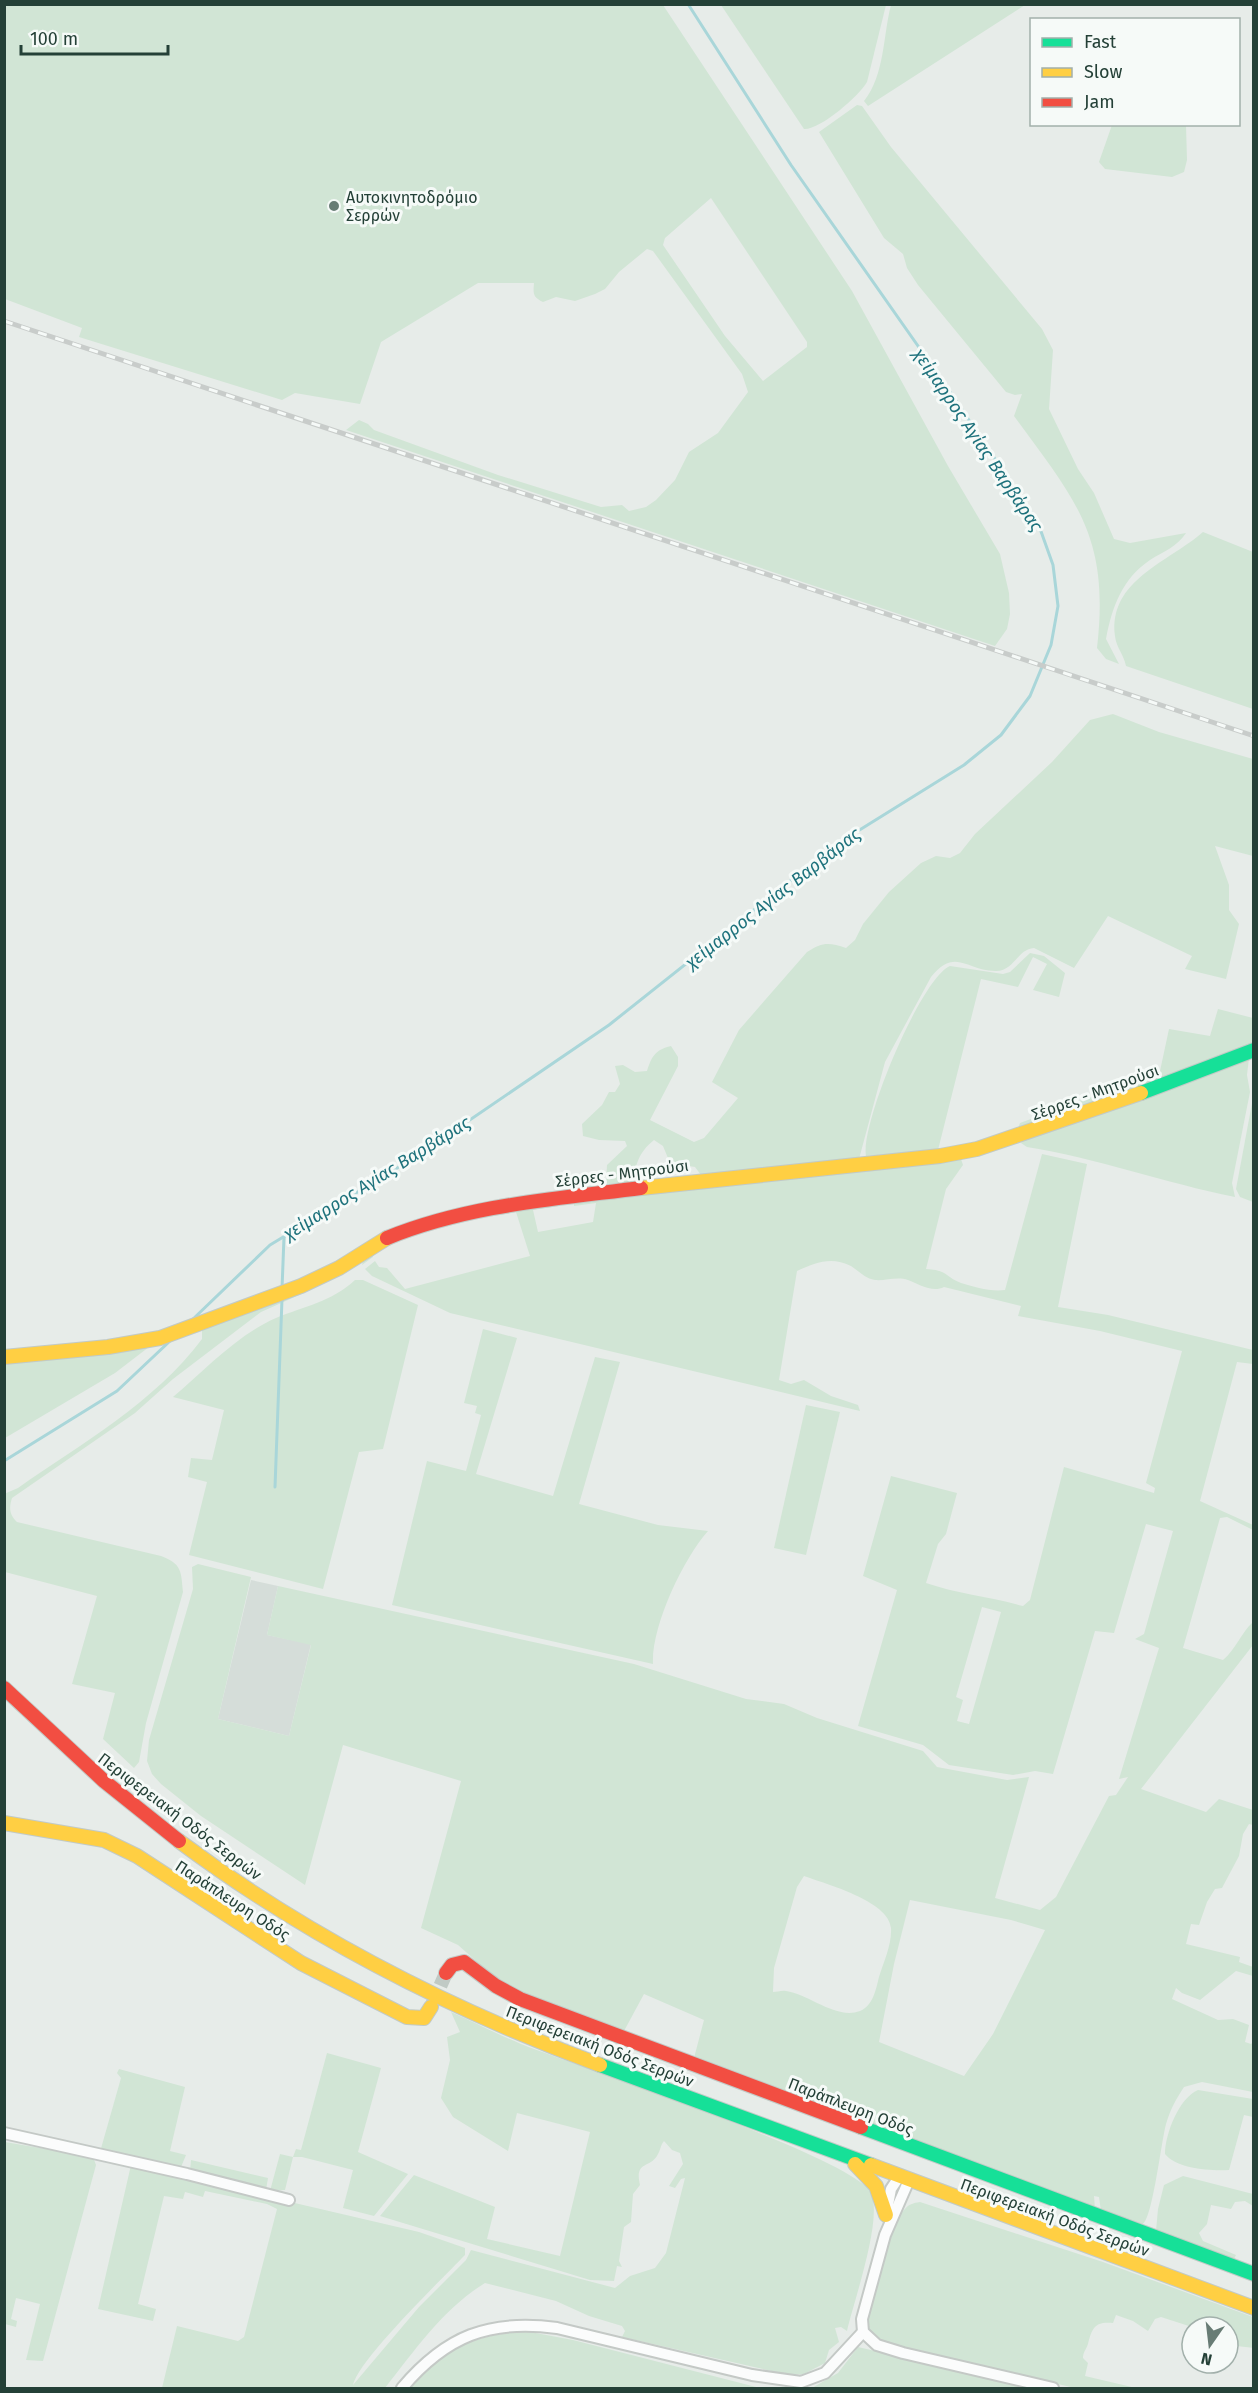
<svg xmlns="http://www.w3.org/2000/svg" width="1258" height="2393" font-family="'Fira Sans',sans-serif">
<style>
.built{fill:#d5ddd9}
.green{fill:#d1e5d5;fill-rule:evenodd}
.lines{fill:none;stroke-linecap:round;stroke-linejoin:round}
.stream{stroke:#a9d6d9;stroke-width:3}
.secondary-tunnel{stroke:#c0cac5;stroke-width:14;stroke-dasharray:14 7;stroke-linecap:butt}
.street-casing{stroke:#c4c9c6;stroke-width:14}
.fast-casing{stroke:#c2cac6;stroke-width:16}
.slow-casing{stroke:#c2cac6;stroke-width:16}
.jam-casing{stroke:#c2cac6;stroke-width:16}
.street{stroke:#fbfcfc;stroke-width:10}
.fast{stroke:#16e098;stroke-width:14}
.slow{stroke:#ffcf43;stroke-width:14}
.jam{stroke:#f24e42;stroke-width:14}
.rail-casing{stroke:#c8ccca;stroke-width:5}
.rail{stroke:#f6faf8;stroke-width:3;stroke-dasharray:9;stroke-linecap:butt}
.poi-dot{fill:#687c75;stroke:#f6faf8;stroke-width:2}
.labels{text-anchor:middle;stroke-width:6;stroke-linejoin:round;paint-order:stroke}
.poi-label{font-size:16px;fill:#244037;stroke:#f6faf8;text-anchor:start}
.street-label{font-size:16px;fill:#244037;stroke:#f6faf8}
.water-label{font-size:18px;font-style:italic;fill:#1e727c;stroke:#f6faf8}
</style>
<rect width="100%" height="100%" fill="#e7ece9"/>
<!-- built -->
<polygon class="built" points="251,1580 278,1586 267,1635 311,1644 289,1736 218,1719"/>
<!-- green -->
<g class="green">
<path d="M 4,5 L 663,5 L 852,291 L 948,466 L 1000,554 L 1009,593 L 1010,614 L 1007,629 L 995,646 L 346,430 L 359,420 L 368,424 L 374,430 L 498,475 L 601,507 L 622,505 L 629,511 L 646,507 L 656,500 L 675,480 L 689,452 L 718,433 L 748,392 L 742,374 L 653,251 L 647,249 L 619,272 L 605,289 L 595,294 L 575,301 L 556,297 L 543,302 C 533,297 533,294 534,283 L 478,283 L 381,342 L 360,404 L 295,393 L 282,400 L 79,337 L 82,328 L 5,299 ZM 711,198 L 807,342 L 807,347 L 763,381 L 725,336 L 663,245 L 665,238 Z"/>
<path d="M 721,5 L 886,5 L 867,82 C 859,96 820,130 804,129 Z"/>
<path d="M 891,5 L 891,4 L 1025,5 L 868,106 L 864,101 C 885,75 883,35 891,5 Z"/>
<path d="M 857,105 L 862,106 L 891,147 L 1042,329 L 1053,350 L 1049,409 L 1078,469 L 1094,493 L 1114,539 L 1130,543 L 1186,533 C 1177,547 1164,551 1150,560 C 1122,579 1112,607 1106,639 L 1119,664 L 1106,659 L 1097,648 C 1110,536 1076,501 1014,416 L 1022,394 L 1015,395 L 1006,392 L 918,285 L 907,268 L 903,254 L 884,238 L 819,132 Z"/>
<polygon points="1112,125 1186,125 1187,160 1184,172 1172,177 1105,169 1099,162"/>
<path d="M 1203,532 L 1253,552 L 1253,709 L 1126,666 C 1124,655 1116,647 1115,636 C 1108,580 1169,562 1203,532 Z"/>
<path d="M 1113,714 L 1159,732 L 1253,759 L 1253,856 L 1215,846 L 1229,885 L 1229,910 L 1239,924 L 1226,979 L 1185,969 L 1192,956 L 1108,916 L 1074,968 L 1034,948 C 1017,949 1014,972 995,971 C 966,970 955,947 931,977 L 885,1062 L 859,1159 L 701,1175 L 695,1167 L 670,1163 L 663,1146 L 654,1140 C 638,1153 637,1163 632,1182 L 606,1184 L 607,1165 L 627,1146 L 625,1141 L 599,1140 L 583,1136 L 582,1124 L 602,1105 L 609,1092 L 615,1092 L 620,1084 L 615,1066 L 623,1065 L 635,1072 L 647,1071 C 652,1056 655,1050 671,1046 L 678,1057 L 678,1066 L 650,1120 L 694,1142 L 704,1138 L 738,1098 L 712,1082 L 739,1030 L 807,952 C 822,942 829,942 846,948 L 855,940 L 863,924 L 889,892 L 921,863 L 936,856 L 950,858 L 960,853 L 975,834 L 1052,762 L 1090,720 Z"/>
<path d="M 1030,953 L 1044,956 L 1065,973 L 1059,997 L 1033,990 L 1047,964 L 1033,957 L 1018,987 L 981,979 L 938,1150 L 866,1156 C 860,1124 921,978 950,966 L 1003,974 L 1010,972 Z"/>
<polygon points="1218,1009 1253,1018 1253,1044 1017,1131 1020,1123 1160,1071 1169,1029 1210,1036"/>
<path d="M 1249,1058 L 1247,1075 L 1250,1092 L 1232,1183 L 1235,1197 C 1165,1183 1097,1158 1027,1147 L 1021,1143 L 1024,1139 Z"/>
<polygon points="1253,1098 1253,1202 1240,1197 1236,1189"/>
<path d="M 1042,1154 L 1087,1164 L 1058,1307 L 1108,1315 L 1253,1350 L 1253,1364 L 1237,1362 L 1200,1501 L 1253,1525 L 1253,1530 L 1227,1517 L 1220,1518 L 1183,1648 L 1223,1660 C 1236,1649 1241,1633 1253,1622 L 1253,1645 L 1141,1789 L 1206,1812 L 1219,1799 L 1253,1810 L 1253,1825 L 1249,1824 L 1243,1834 L 1239,1856 L 1222,1888 L 1215,1889 L 1207,1902 L 1199,1925 L 1191,1924 L 1186,1944 L 1240,1957 L 1239,1962 L 1253,1967 L 1253,1976 L 1236,1971 L 1200,2000 L 1182,1993 L 1176,1988 L 1172,1999 L 1218,2020 L 1233,2019 L 1249,2025 L 1245,2042 L 1251,2044 L 1253,2042 L 1253,2092 L 1202,2082 L 1184,2087 C 1176,2099 1170,2110 1166,2124 C 1161,2143 1153,2216 1143,2224 L 1101,2211 L 1099,2197 L 1094,2196 L 1095,2209 L 913,2142 L 908,2137 L 911,2131 L 905,2128 L 902,2136 L 694,2058 L 704,2020 L 644,1994 L 624,2031 L 620,2030 L 516,1992 L 500,1982 L 458,1945 L 421,1928 L 461,1781 L 343,1745 L 305,1885 L 201,1816 L 161,1784 L 152,1774 L 147,1761 L 149,1740 L 193,1589 L 192,1567 L 198,1564 L 251,1577 L 218,1719 L 289,1736 L 311,1645 L 267,1635 L 278,1586 L 634,1664 L 746,1699 L 784,1704 L 817,1718 L 923,1751 L 937,1767 L 1007,1780 L 1029,1777 L 995,1898 L 1040,1910 L 1056,1897 L 1109,1796 L 1116,1795 L 1128,1777 L 1119,1779 L 1159,1648 L 1135,1639 L 1144,1634 L 1173,1531 L 1146,1524 L 1114,1633 L 1095,1631 L 1053,1774 L 1035,1771 L 1013,1775 L 949,1765 L 923,1745 L 858,1726 L 897,1590 L 863,1576 L 891,1476 L 957,1493 L 946,1534 L 938,1544 L 926,1583 C 958,1594 991,1597 1023,1606 L 1030,1600 L 1064,1467 L 1154,1493 L 1155,1488 L 1146,1483 L 1182,1351 L 1100,1331 L 1018,1316 L 1021,1306 L 944,1287 C 932,1293 919,1284 908,1280 C 897,1276 886,1281 875,1280 C 864,1278 859,1271 851,1266 C 831,1256 815,1263 797,1271 L 779,1380 L 791,1384 L 804,1380 L 831,1396 L 858,1405 L 860,1411 L 450,1313 L 372,1276 L 365,1269 L 375,1261 L 379,1267 L 387,1268 L 405,1289 L 530,1256 L 516,1212 C 498,1216 481,1216 464,1219 C 440,1223 391,1239 372,1254 L 373,1257 L 362,1265 L 363,1261 C 412,1213 494,1212 558,1202 L 558,1206 L 533,1210 L 538,1232 L 593,1222 L 596,1203 L 574,1206 L 574,1201 L 960,1156 L 963,1165 L 946,1189 L 926,1269 C 948,1270 945,1277 961,1283 C 974,1287 991,1292 1005,1290 ZM 982,1607 L 1001,1612 L 969,1724 L 957,1721 L 963,1700 L 956,1697 ZM 804,1876 C 826,1884 889,1901 891,1928 C 892,1944 884,1961 879,1977 C 876,1989 873,2006 860,2011 C 836,2020 809,1994 786,1991 C 782,1990 777,1992 773,1992 L 774,1968 L 797,1887 ZM 910,1900 L 1011,1920 L 1045,1930 L 993,2034 L 964,2076 L 879,2042 L 894,1964 Z"/>
<path d="M 355,1280 L 363,1280 L 418,1305 L 383,1449 L 359,1452 L 323,1589 L 189,1555 L 207,1482 L 188,1477 L 191,1458 L 212,1460 L 224,1410 L 173,1397 C 205,1370 237,1335 276,1318 C 305,1306 331,1302 355,1280 Z"/>
<path d="M 322,1281 L 306,1292 L 261,1312 L 173,1379 L 135,1413 L 12,1498 C 9,1508 9,1514 17,1522 L 161,1556 C 182,1564 181,1571 183,1592 L 146,1723 L 139,1762 L 134,1768 L 103,1739 L 115,1693 L 72,1684 L 97,1596 L 5,1572 L 4,1494 L 18,1488 C 82,1443 154,1403 202,1339 L 202,1328 L 268,1306 Z"/>
<path d="M 483,1329 L 517,1338 L 476,1474 L 553,1496 L 595,1357 L 620,1362 L 579,1504 L 658,1525 L 708,1531 C 683,1559 651,1627 653,1664 L 392,1605 L 427,1461 L 466,1471 L 481,1415 L 475,1413 L 477,1406 L 464,1403 Z"/>
<polygon points="158,1340 115,1373 5,1438 5,1362"/>
<polygon points="806,1405 840,1412 806,1555 774,1548"/>
<path d="M 451,2012 C 474,2022 497,2034 521,2044 C 572,2064 856,2159 871,2193 C 883,2219 854,2300 847,2331 L 841,2327 L 835,2328 L 839,2342 L 829,2350 L 825,2363 L 804,2374 L 789,2375 L 622,2337 L 625,2331 L 622,2326 L 589,2316 L 556,2301 L 485,2283 C 443,2309 415,2350 385,2388 L 162,2388 L 177,2326 L 238,2341 L 244,2337 L 277,2209 L 267,2204 L 205,2191 L 203,2197 L 185,2192 L 183,2199 L 164,2196 L 138,2304 L 156,2309 L 153,2321 L 98,2309 L 131,2165 L 419,2232 L 465,2248 L 465,2255 C 442,2279 359,2359 353,2385 L 419,2307 L 466,2260 L 471,2250 L 615,2288 L 630,2276 L 655,2268 L 666,2253 L 685,2178 L 681,2179 L 675,2188 L 669,2186 L 683,2164 L 680,2153 L 672,2150 L 664,2141 C 660,2146 661,2149 658,2154 C 651,2169 634,2160 640,2185 L 633,2194 L 631,2222 L 624,2227 L 619,2261 L 622,2267 L 617,2266 L 614,2281 L 590,2280 L 380,2216 L 414,2175 L 495,2207 L 487,2239 L 560,2256 L 590,2132 L 517,2113 L 508,2151 L 453,2117 L 441,2098 L 450,2060 L 447,2037 L 460,2032 Z"/>
<polygon points="327,2053 381,2068 358,2152 408,2174 374,2216 343,2208 353,2170 302,2157 293,2157 285,2190 270,2191 280,2154 293,2157 296,2149 301,2150"/>
<polygon points="119,2069 185,2087 170,2151 186,2155 181,2167 100,2152 121,2078 117,2073"/>
<path d="M 1198,2090 L 1253,2099 L 1253,2117 L 1244,2115 L 1229,2170 C 1210,2171 1177,2169 1165,2154 C 1165,2134 1179,2098 1198,2090 Z"/>
<polygon points="5,2142 93,2157 96,2165 43,2361 26,2360 40,2304 16,2298 11,2319 17,2321 16,2327 5,2324"/>
<polygon points="191,2160 268,2178 266,2190 190,2172"/>
<polygon points="1183,2176 1253,2194 1253,2206 1245,2201 1235,2202 1231,2209 1211,2205 1207,2224 1199,2233 1203,2241 1236,2255 1233,2261 1156,2231 1158,2209 1164,2185"/>
<path d="M 920,2202 L 1103,2262 L 1253,2317 L 1254,2348 L 1228,2345 L 1228,2327 L 1192,2327 L 1161,2317 L 1155,2319 L 1148,2331 L 1133,2321 L 1116,2315 L 1113,2323 C 1095,2321 1092,2328 1088,2344 C 1086,2350 1083,2352 1083,2358 L 1088,2363 L 1085,2376 L 1136,2388 L 1075,2388 L 882,2343 L 868,2332 L 867,2326 C 872,2298 887,2231 904,2210 C 909,2204 913,2203 920,2202 Z"/>
<path d="M 525,2331 L 573,2340 L 760,2388 L 409,2388 C 445,2348 472,2336 525,2331 Z"/>
<polygon points="858,2347 1033,2388 812,2388 838,2373"/>
</g>
<g class="lines">
<!-- stream -->
<g class="stream">
<polyline points="282,1289 284,1237"/>
<polyline points="192,1320 270,1245 417,1156 609,1025 837,844 964,765 1001,735 1030,696 1051,645 1058,606 1053,565 1038,523 944,383 791,165 688,4"/>
<polyline points="4,1461 117,1391 170,1341"/>
<polyline points="275,1487 282,1299"/>
</g>
<!-- secondary-tunnel -->
<polyline class="secondary-tunnel" points="432,2005 446,1973"/>
<defs>
<g id="street">
<polyline points="4,2133 187,2174 289,2200"/>
<polyline points="909,2180 885,2235 862,2319 863,2332 877,2345 903,2353 1053,2388"/>
<polyline points="887,2210 891,2189 899,2177"/>
<path d="M 402,2388 C 446,2336 489,2319 557,2328 L 752,2375 L 801,2382 L 825,2373 L 863,2332"/>
</g>
<g id="fast">
<polyline points="1141,1093 1254,1050"/>
<polyline points="600,2065 871,2165"/>
<polyline points="861,2127 1254,2274"/>
</g>
<g id="slow">
<polyline points="641,1188 940,1156 977,1149 1141,1093"/>
<polyline points="4,1357 108,1347 160,1338 301,1286 339,1268 387,1238"/>
<polyline points="4,1823 104,1840 137,1856 301,1963 407,2017 424,2018 431,2007"/>
<path d="M 179,1841 C 308,1937 449,2009 600,2065"/>
<polyline points="855,2164 876,2186 886,2215"/>
<polyline points="871,2165 1254,2308"/>
</g>
<g id="jam">
<path d="M 387,1238 C 468,1205 555,1199 641,1188"/>
<polyline points="4,1688 104,1781 179,1841"/>
<polyline points="446,1973 452,1965 464,1962 496,1986 520,1999 861,2127"/>
</g>
</defs>
<!-- street casing -->
<use href="#street" class="street-casing"/>
<!-- fast casing -->
<use href="#fast" class="fast-casing"/>
<!-- slow casing -->
<use href="#slow" class="slow-casing"/>
<!-- jam casing -->
<use href="#jam" class="jam-casing"/>
<!-- street -->
<use href="#street" class="street"/>
<!-- fast -->
<use href="#fast" class="fast"/>
<!-- slow -->
<use href="#slow" class="slow"/>
<!-- jam -->
<use href="#jam" class="jam"/>
<defs>
<polyline id="rail" points="4,321 1254,736"/>
</defs>
<!-- rail casing -->
<use href="#rail" class="rail-casing"/>
<!-- rail -->
<use href="#rail" class="rail"/>
</g>
<!-- markers -->
<circle class="poi-dot" cx="334" cy="206" r="6"/>
<g class="labels">
<!-- poi labels -->
<g class="poi-label">
<text x="346" y="203">Αυτοκινητοδρόμιο<tspan x="346" dy="18">Σερρών</tspan></text>
</g>
<!-- street labels -->
<g class="street-label">
<text transform="translate(1095 1092) rotate(-20)" y="6">Σέρρες - Μητρούσι</text>
<text transform="translate(622 1173) rotate(-7)" y="6">Σέρρες - Μητρούσι</text>
<text transform="translate(180 1816) rotate(37)" y="6">Περιφερειακή Οδός Σερρών</text>
<text transform="translate(233 1900) rotate(33)" y="6">Παράπλευρη Οδός</text>
<text transform="translate(600 2046) rotate(21)" y="6">Περιφερειακή Οδός Σερρών</text>
<text transform="translate(851 2106) rotate(21)" y="6">Παράπλευρη Οδός</text>
<text transform="translate(1055 2217) rotate(20)" y="6">Περιφερειακή Οδός Σερρών</text>
</g>
<!-- water labels -->
<g class="water-label">
<text transform="translate(978 440) rotate(56)" y="6">χείμαρρος Αγίας Βαρβάρας</text>
<text transform="translate(773 898) rotate(-38)" y="6">χείμαρρος Αγίας Βαρβάρας</text>
<text transform="translate(377 1178) rotate(-32)" y="6">χείμαρρος Αγίας Βαρβάρας</text>
</g>
</g>
<!-- border -->
<rect width="1258" height="2393" fill="none" stroke="#244037" stroke-width="12"/>
<!-- legend -->
<rect x="1030" y="18" width="210" height="108" fill="#f6faf8" stroke="#a2b0ab" stroke-width="1.5"/>
<rect x="1042" y="38" width="30" height="9" fill="#16e098" stroke="#a2b0ab" stroke-width="1.5"/>
<text x="1084" y="48" font-size="18" fill="#244037">Fast</text>
<rect x="1042" y="68" width="30" height="9" fill="#ffcf43" stroke="#a2b0ab" stroke-width="1.5"/>
<text x="1084" y="78" font-size="18" fill="#244037">Slow</text>
<rect x="1042" y="98" width="30" height="9" fill="#f24e42" stroke="#a2b0ab" stroke-width="1.5"/>
<text x="1084" y="108" font-size="18" fill="#244037">Jam</text>
<!-- north arrow -->
<g transform="translate(1210 2345) rotate(194)"><circle r="28" fill="#f6faf8" stroke="#a2b0ab" stroke-width="1.5"/>
<path d="M0-4.5L10 22L0 15L-10 22Z" fill="#687c75"/>
<text y="-9" font-size="16" font-weight="bold" text-anchor="middle" fill="#244037">N</text>
</g>
<!-- scale -->
<path d="M21 45v9h147v-9" fill="none" stroke="#244037" stroke-width="3"/>
<text x="30" y="45" font-size="18" fill="#244037" stroke="#f6faf8" stroke-width="4.5" paint-order="stroke">100 m</text>
</svg>
